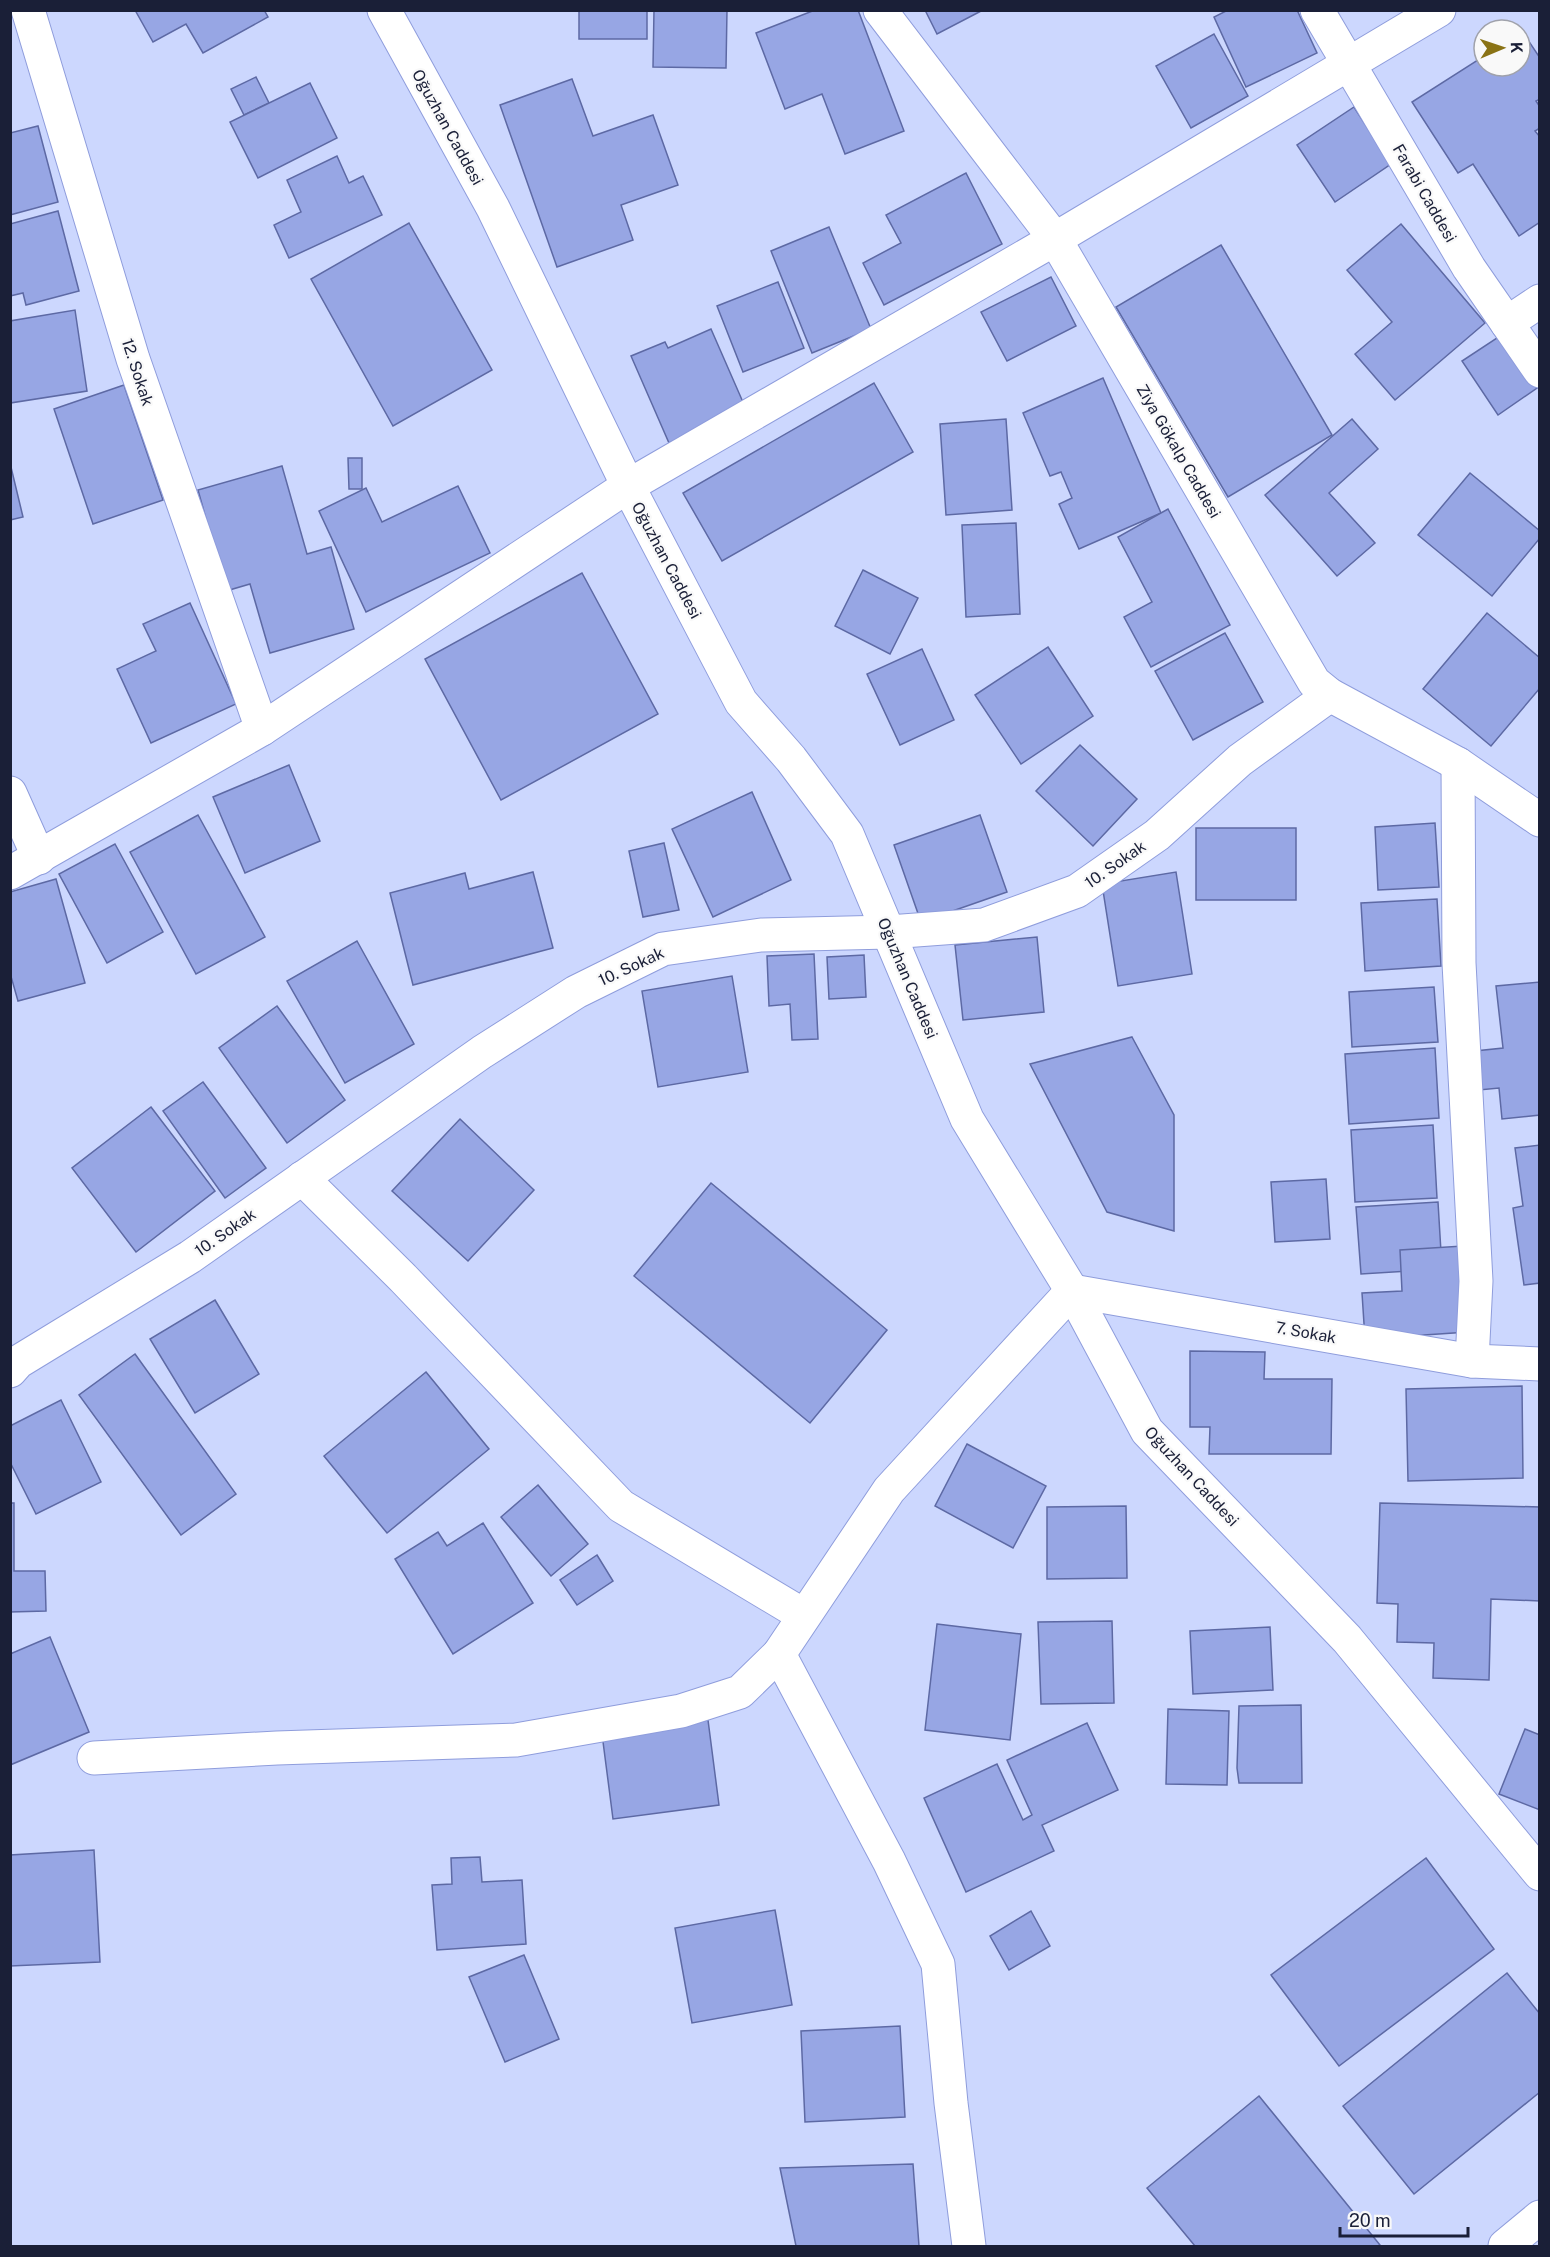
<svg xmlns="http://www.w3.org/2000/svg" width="1550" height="2257" font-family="'Public Sans',sans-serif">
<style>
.building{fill:#97a6e4;stroke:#5d69a4;stroke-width:1.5}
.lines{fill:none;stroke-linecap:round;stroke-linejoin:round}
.minor-casing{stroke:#8f9ddc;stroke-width:35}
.minor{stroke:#fff;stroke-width:33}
.labels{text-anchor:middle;stroke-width:4.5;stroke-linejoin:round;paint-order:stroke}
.street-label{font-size:16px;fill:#1a1f37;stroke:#f9f9f9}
</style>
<rect width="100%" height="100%" fill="#ccd7fe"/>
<!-- building -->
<g class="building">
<polygon points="135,10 264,10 268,17 203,53 186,24 153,42"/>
<rect x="579" y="10" width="68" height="29"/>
<polygon points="654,10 727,10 726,68 653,67"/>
<polygon points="815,10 858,10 904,131 845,154 822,94 785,109 756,33"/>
<polygon points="925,10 983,10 937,34"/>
<polygon points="1228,10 1297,10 1317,53 1246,87 1214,17"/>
<polygon points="1522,31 1540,58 1540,99 1536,101 1540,107 1540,128 1535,131 1540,137 1540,222 1519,236 1473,164 1458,173 1412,102 1484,56 1484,66 1520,66 1520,33"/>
<polygon points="1214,34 1248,96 1191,128 1156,66"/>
<polygon points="256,77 269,103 244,115 231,89"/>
<polygon points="572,79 593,136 653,115 678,185 621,205 633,240 557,267 500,105"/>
<polygon points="310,83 337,138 258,178 230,122"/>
<polygon points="1354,107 1391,164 1335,202 1297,145"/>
<polygon points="38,126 58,202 10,215 10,133"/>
<polygon points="337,156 349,183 363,176 382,215 289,258 274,225 301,212 287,180"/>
<polygon points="966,173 1002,244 884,305 863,263 901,243 886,215"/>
<polygon points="58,211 79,291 26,305 23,293 10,296 10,224"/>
<polygon points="409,223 492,370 393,426 311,279"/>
<polygon points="1401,224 1485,323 1395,400 1355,354 1392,322 1347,270"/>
<polygon points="829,227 871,329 812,353 771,251"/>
<polygon points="1221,245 1332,435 1228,497 1116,307"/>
<polygon points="1051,277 1076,326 1007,361 981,312"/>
<polygon points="778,282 804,348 743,372 717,306"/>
<polygon points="75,310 87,391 10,403 10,321"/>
<polygon points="1512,328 1540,386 1498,415 1462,361"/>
<polygon points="711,329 746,409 669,443 631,356 665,342 668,348"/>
<polygon points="1103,378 1161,513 1079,549 1059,504 1072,498 1061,472 1050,476 1023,413"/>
<polygon points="874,383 913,452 722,561 683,493"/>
<polygon points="124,385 163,500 93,524 54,409"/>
<polygon points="1006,419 1012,510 946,515 940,424"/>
<polygon points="1352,419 1378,449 1329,493 1375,543 1337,576 1265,495"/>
<polygon points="348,458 362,458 362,489 349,489"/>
<polygon points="10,463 23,517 10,520"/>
<polygon points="282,466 307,554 331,547 354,629 270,653 250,584 226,591 198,490"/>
<polygon points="1470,473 1540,531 1540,538 1492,596 1418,535"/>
<polygon points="458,486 490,553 366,612 319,511 366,488 382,522"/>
<polygon points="1168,509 1230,625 1151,667 1124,617 1152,602 1118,537"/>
<polygon points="1016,523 1020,614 966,617 962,525"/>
<polygon points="863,570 918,598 890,654 835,626"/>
<polygon points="582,573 658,714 501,800 425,659"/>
<polygon points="190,603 236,704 151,743 117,669 156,651 143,624"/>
<polygon points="1487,613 1540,658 1540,688 1491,746 1423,689"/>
<polygon points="1225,633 1263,702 1193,740 1155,671"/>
<polygon points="1048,647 1093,716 1021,764 975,695"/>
<polygon points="922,649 954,720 900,745 867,674"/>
<polygon points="1080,745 1137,799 1093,846 1036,791"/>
<polygon points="289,765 320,841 245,873 213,797"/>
<polygon points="752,792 791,880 713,917 672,829"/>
<polygon points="198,815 265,937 196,974 130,852"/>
<polygon points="980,815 1007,892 921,922 894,845"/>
<polygon points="1435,823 1439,887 1378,890 1375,827"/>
<rect x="1196" y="828" width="100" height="72"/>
<polygon points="664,843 679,910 643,917 629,851"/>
<polygon points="115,844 163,932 107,963 59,874"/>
<polygon points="533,872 553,948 413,985 390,893 465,873 469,889"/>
<polygon points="1176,872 1192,974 1118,986 1102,884"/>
<polygon points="56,879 85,983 18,1001 10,973 10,892"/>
<polygon points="1437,899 1441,966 1365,971 1361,903"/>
<polygon points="1037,937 1044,1012 963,1020 955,945"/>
<polygon points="357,941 414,1044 345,1083 287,981"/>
<polygon points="814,954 818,1039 792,1040 790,1004 769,1006 767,956"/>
<polygon points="864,955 866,997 829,999 827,957"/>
<polygon points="732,976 748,1072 658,1087 642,991"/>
<polygon points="1540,982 1540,1115 1502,1119 1499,1088 1479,1090 1475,1051 1503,1048 1496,986"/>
<polygon points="1434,987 1438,1042 1352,1047 1349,992"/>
<polygon points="277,1006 345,1100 287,1143 219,1048"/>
<polygon points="1132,1037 1174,1115 1174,1231 1107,1212 1030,1064"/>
<polygon points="1435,1048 1439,1118 1349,1124 1345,1054"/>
<polygon points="203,1082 266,1168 225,1198 163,1111"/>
<polygon points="151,1107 215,1191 136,1252 72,1168"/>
<polygon points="460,1119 534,1190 468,1261 392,1191"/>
<polygon points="1433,1125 1437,1198 1355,1202 1351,1130"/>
<polygon points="1540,1145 1540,1283 1524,1285 1513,1208 1523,1206 1515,1148"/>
<polygon points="1326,1179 1330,1239 1275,1242 1271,1182"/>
<polygon points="711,1183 887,1330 810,1423 634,1276"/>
<polygon points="1438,1202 1442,1269 1361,1274 1356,1207"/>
<polygon points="1463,1246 1468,1332 1365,1339 1362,1293 1402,1291 1400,1250"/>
<polygon points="215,1300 259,1374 195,1413 150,1339"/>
<polygon points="1190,1351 1265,1352 1264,1379 1332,1379 1331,1454 1209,1454 1210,1427 1190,1427"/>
<polygon points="135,1354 236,1494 181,1535 79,1395"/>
<polygon points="426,1372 489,1449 387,1533 324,1456"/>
<polygon points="1522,1386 1523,1478 1408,1481 1406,1389"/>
<polygon points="61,1400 101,1482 36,1514 10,1462 10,1426"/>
<polygon points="967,1444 1046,1486 1013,1548 935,1506"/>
<polygon points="538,1485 588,1544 551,1576 501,1517"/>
<polygon points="10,1503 14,1503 14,1571 45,1571 46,1611 10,1612"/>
<polygon points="1380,1503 1540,1507 1540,1601 1491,1599 1489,1680 1433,1678 1434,1643 1397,1642 1398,1604 1377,1603"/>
<polygon points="1126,1506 1127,1578 1047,1579 1047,1507"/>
<polygon points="483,1523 533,1603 453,1654 395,1559 438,1532 447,1546"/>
<polygon points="597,1555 613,1581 577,1605 560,1580"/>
<polygon points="1112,1621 1114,1703 1041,1704 1038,1622"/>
<polygon points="937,1624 1021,1634 1010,1740 925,1730"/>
<polygon points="1270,1627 1273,1690 1193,1694 1190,1631"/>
<polygon points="50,1637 89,1732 10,1765 10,1654"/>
<polygon points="1301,1705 1302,1783 1239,1783 1237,1768 1239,1706"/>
<polygon points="1168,1709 1229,1711 1227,1785 1166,1784"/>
<polygon points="708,1720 719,1805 613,1819 602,1734"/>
<polygon points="1087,1723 1118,1790 1042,1825 1054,1851 966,1892 924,1798 997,1764 1023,1820 1032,1815 1007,1760"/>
<polygon points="1525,1729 1540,1735 1540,1810 1499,1794"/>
<polygon points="94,1850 100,1962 10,1966 10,1855"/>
<polygon points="480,1857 482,1882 522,1880 526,1944 437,1950 432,1885 452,1884 451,1858"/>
<polygon points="1426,1858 1494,1949 1339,2066 1271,1975"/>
<polygon points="775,1910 792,2005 692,2023 675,1928"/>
<polygon points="1031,1911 1050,1946 1009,1970 990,1936"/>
<polygon points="524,1955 559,2039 505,2062 469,1977"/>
<polygon points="1507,1973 1540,2014 1540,2092 1414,2194 1343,2106"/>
<polygon points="900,2026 905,2117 805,2122 801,2031"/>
<polygon points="1259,2096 1380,2245 1378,2246 1195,2246 1147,2188"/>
<polygon points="913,2164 919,2246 796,2246 780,2168"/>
</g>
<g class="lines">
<defs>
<g id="minor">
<polyline points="28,10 133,359 262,729"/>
<polyline points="384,10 493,208 628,486 741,702 791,759 847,834 967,1119 1072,1291 1147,1431 1347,1639 1540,1874"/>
<polyline points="880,10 1055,239 1314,682 1330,695 1458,764 1540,820"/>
<polyline points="1317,10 1469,268 1540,371"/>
<polyline points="1507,323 1540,301"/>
<polyline points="1458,764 1459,963 1476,1281 1472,1361"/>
<polyline points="10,793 39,858"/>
<polyline points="10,873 262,729 628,486 1055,239 1439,10"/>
<polyline points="302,1178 403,1278 621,1506 803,1615"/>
<polyline points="10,1371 18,1362 190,1257 482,1052 576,992 663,949 761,935 889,932 984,925 1077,891 1157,835 1240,760 1330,695"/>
<polyline points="779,1654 889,1861 938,1964 951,2103 969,2246"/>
<polyline points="94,1758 277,1748 516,1740 681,1711 740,1692 779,1654 889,1490 1072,1291 1472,1361 1540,1364"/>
<polyline points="1505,2246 1540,2217"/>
</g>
</defs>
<!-- minor casing -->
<use href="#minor" class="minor-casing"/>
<!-- minor -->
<use href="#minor" class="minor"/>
</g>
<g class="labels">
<!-- street labels -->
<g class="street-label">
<text transform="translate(448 127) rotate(61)" y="6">Oğuzhan Caddesi</text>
<text transform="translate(1425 193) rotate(60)" y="6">Farabi Caddesi</text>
<text transform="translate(138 372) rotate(72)" y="6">12. Sokak</text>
<text transform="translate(1179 451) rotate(60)" y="6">Ziya Gökalp Caddesi</text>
<text transform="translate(667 560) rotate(62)" y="6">Oğuzhan Caddesi</text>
<text transform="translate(1115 864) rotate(-35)" y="6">10. Sokak</text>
<text transform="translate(631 966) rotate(-25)" y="6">10. Sokak</text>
<text transform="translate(908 978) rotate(67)" y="6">Oğuzhan Caddesi</text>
<text transform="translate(225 1232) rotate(-35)" y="6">10. Sokak</text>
<text transform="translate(1306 1332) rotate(10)" y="6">7. Sokak</text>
<text transform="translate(1192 1476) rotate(47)" y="6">Oğuzhan Caddesi</text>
</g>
</g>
<!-- border -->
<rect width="1550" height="2257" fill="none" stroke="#1a1f37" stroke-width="24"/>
<!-- north arrow -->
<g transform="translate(1502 48) rotate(88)"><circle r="28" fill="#f9f9f9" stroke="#a0a2ab" stroke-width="1.5"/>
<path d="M0-4.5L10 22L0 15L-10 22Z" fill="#8a7315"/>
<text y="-9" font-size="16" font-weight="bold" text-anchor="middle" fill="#1a1f37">K</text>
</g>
<!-- scale -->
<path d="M1340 2227v9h128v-9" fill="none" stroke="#1a1f37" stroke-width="3"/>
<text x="1349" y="2227" font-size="18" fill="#1a1f37" stroke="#f9f9f9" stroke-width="4.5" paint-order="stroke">20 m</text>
</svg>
